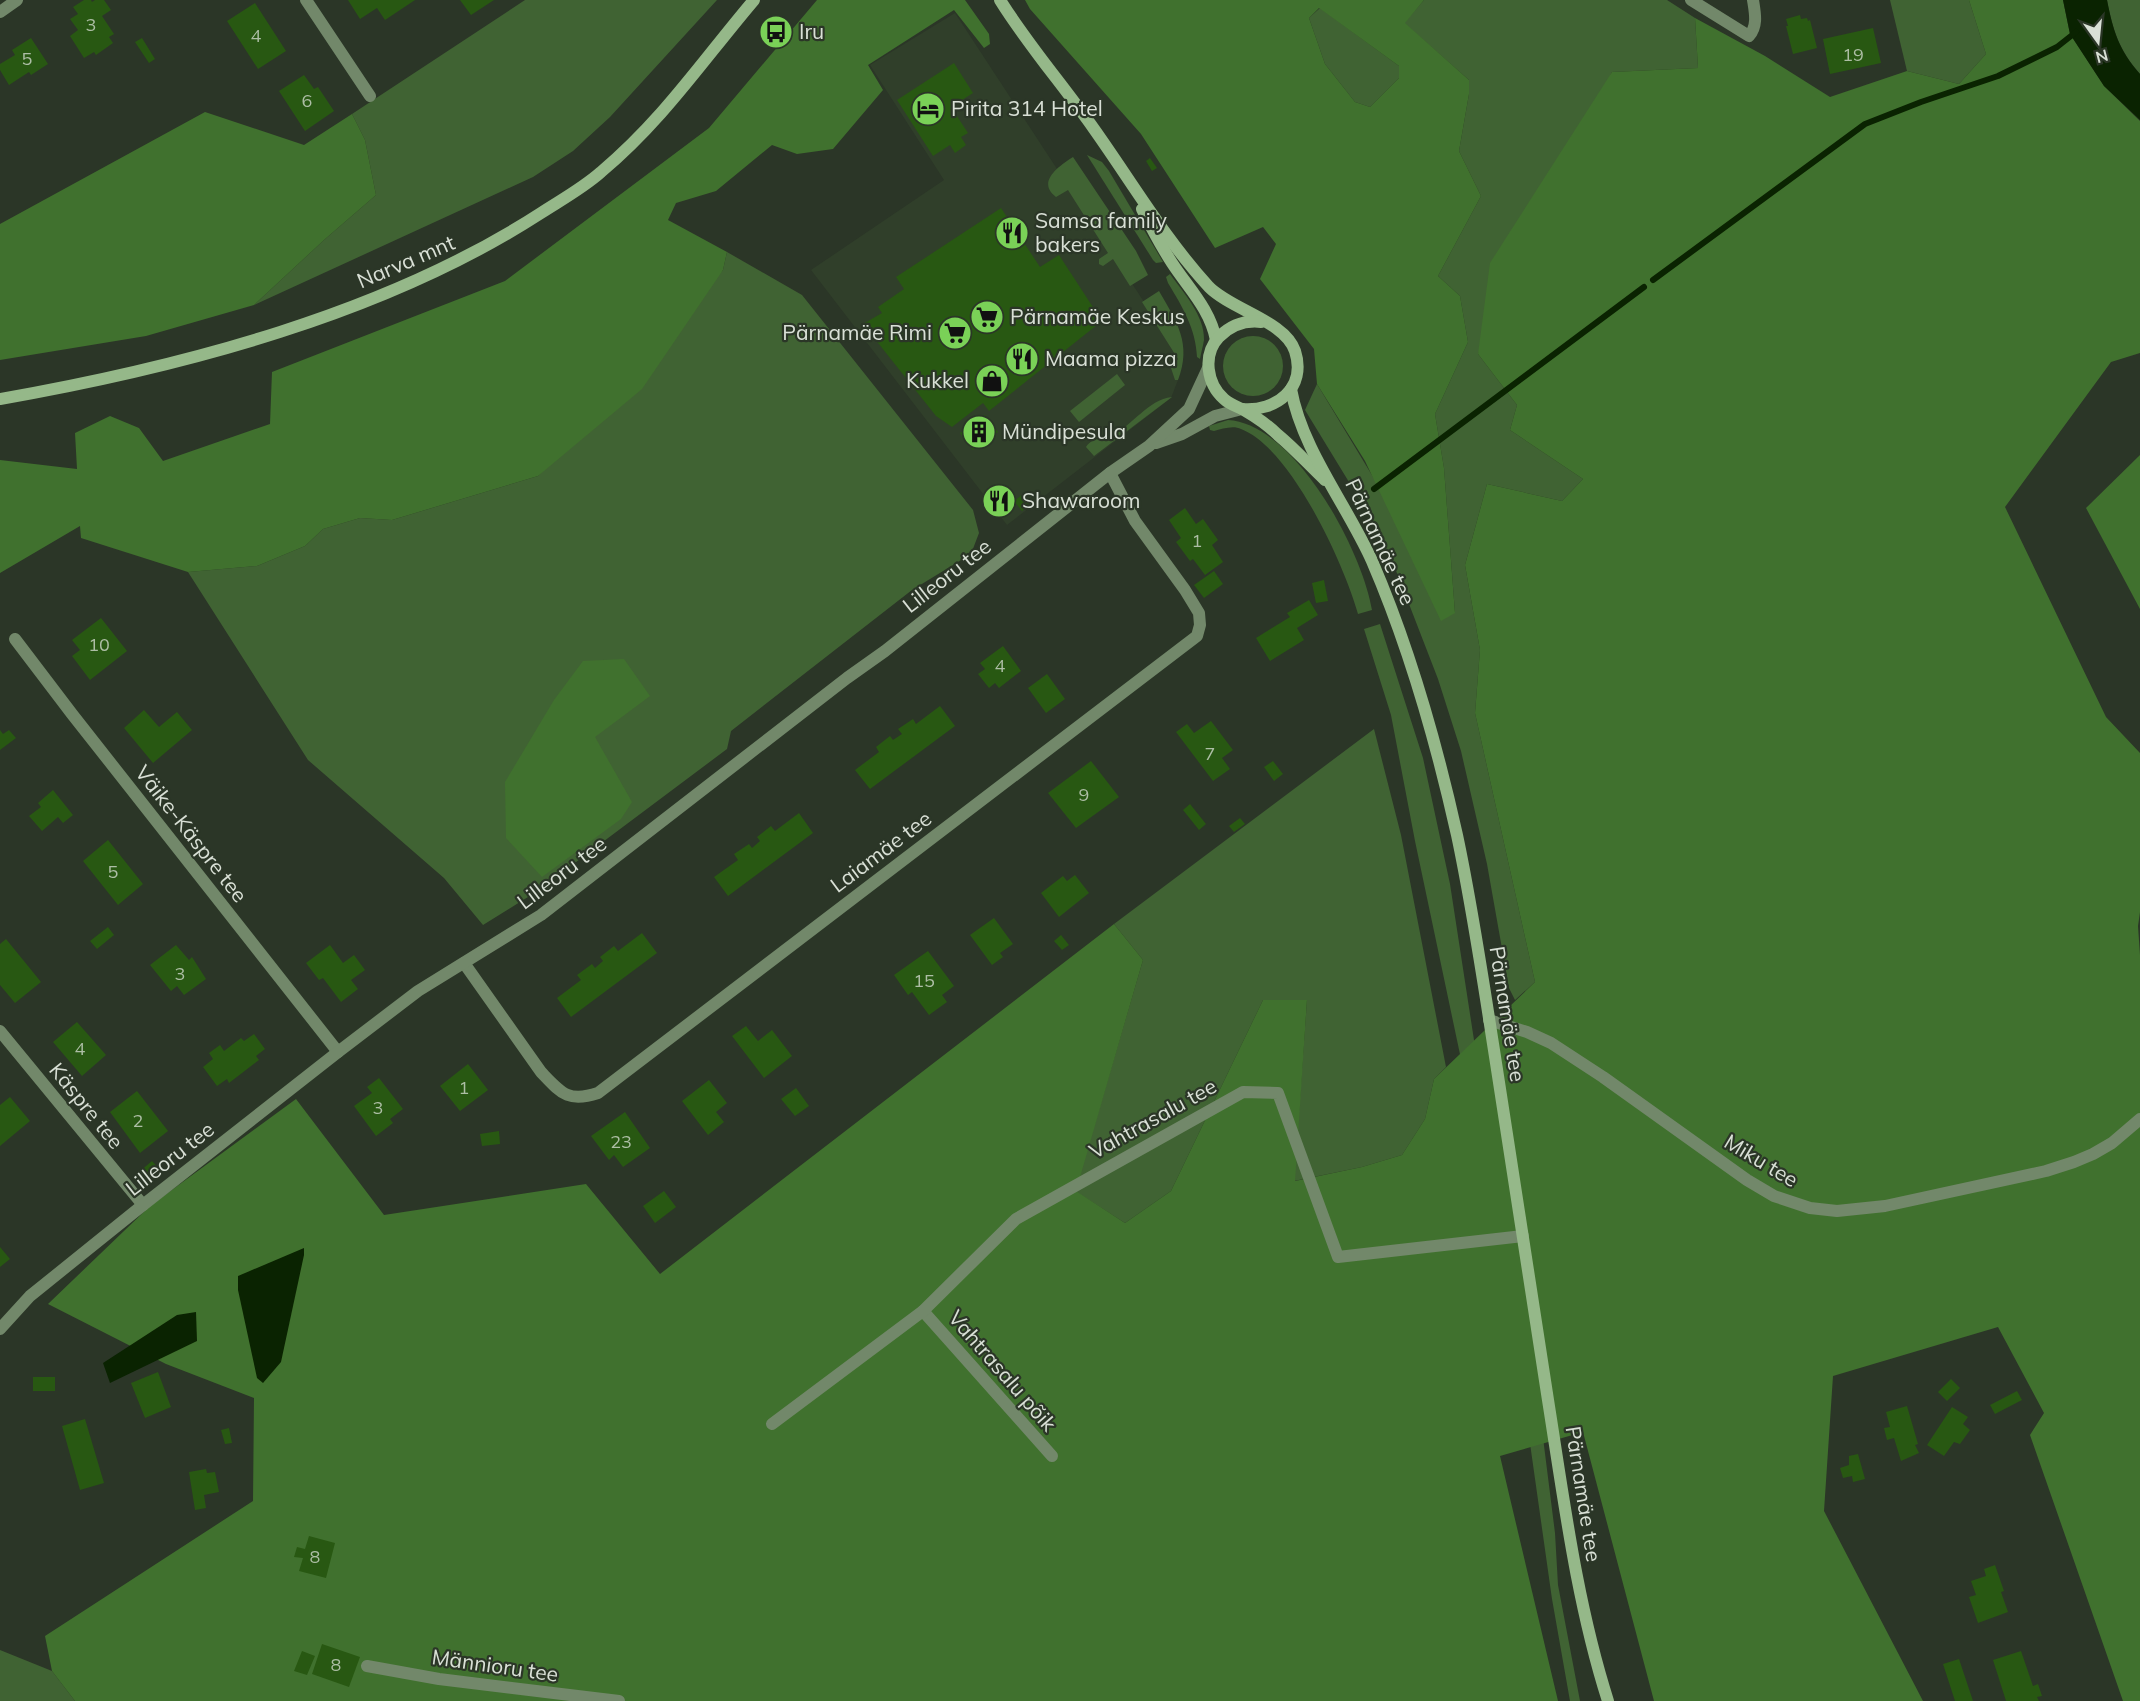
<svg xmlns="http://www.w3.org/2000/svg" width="2140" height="1701" font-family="Mulish,sans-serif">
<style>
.built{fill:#303f2a}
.green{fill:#406333}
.forest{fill:#40712e;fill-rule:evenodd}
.water{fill:#0a2301}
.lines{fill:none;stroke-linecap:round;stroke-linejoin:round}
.stream{stroke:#0a2301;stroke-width:6}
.building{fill:#285812}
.street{stroke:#72886a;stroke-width:12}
.secondary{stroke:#95b889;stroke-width:12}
.labels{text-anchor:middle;stroke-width:4.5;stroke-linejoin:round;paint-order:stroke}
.number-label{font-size:18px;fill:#adbea5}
.poi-label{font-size:21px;fill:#d9e0d6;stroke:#2b3627;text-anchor:start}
.street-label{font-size:21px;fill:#d9e0d6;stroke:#2b3627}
</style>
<rect width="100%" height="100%" fill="#2b3627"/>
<!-- built -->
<polygon class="built" points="955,13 1180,357 1178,380 1171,398 1007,525 811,270 944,180 870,65"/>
<!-- green -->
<g class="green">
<polygon points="525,0 717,0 610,117 573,151 533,177 254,305 324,240 376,195 365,140 352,114"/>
<polygon points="1424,0 1667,0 1695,18 1698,68 1612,72 1478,354 1517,405 1510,430 1583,479 1562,501 1487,484 1465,565 1480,650 1475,713 1535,982 1515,1000 1509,988 1487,864 1461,751 1438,679 1397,573 1363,505 1305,410 1317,384 1455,613 1444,468 1435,414 1468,342 1460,296 1438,276 1481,196 1459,151 1469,94 1469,80 1404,23"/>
<polygon points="1890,0 1969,0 1986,54 1959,84 1907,71"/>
<path d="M 2107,0 L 2140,0 L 2140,74 C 2119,50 2113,31 2107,0 Z"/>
<polygon points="1320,8 1399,66 1399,78 1370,107 1355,102 1325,64 1309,18"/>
<polygon points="1087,155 1102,162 1109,171 1163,262 1156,263 1153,260"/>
<path d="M 1073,157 L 1136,251 L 1148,275 L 1130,286 L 1113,259 L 1103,266 L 1099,264 L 1099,259 L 1108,253 L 1068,190 L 1056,197 C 1036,182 1059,166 1073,157 Z"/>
<polygon points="727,252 802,295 973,510 979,533 971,554 912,590 731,731 727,749 536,892 483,925 444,878 308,760 188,572 257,566 305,546 323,529 360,518 392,520 538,476 723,270"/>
<path d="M 1170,274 C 1183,292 1205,316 1204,340 C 1203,346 1201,353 1200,359 L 1197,357 C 1196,329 1182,306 1168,283 L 1166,277 Z"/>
<path d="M 1159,291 C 1177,322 1192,344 1178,380 L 1175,380 L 1171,368 L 1178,359 L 1142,302 Z"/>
<circle cx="1253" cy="366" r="30"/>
<polygon points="1117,374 1125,385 1079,422 1070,411"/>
<path d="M 1172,397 L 1094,456 L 1086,447 C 1094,436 1101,440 1112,435 C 1134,425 1147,400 1172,397 Z"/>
<path d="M 1228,420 C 1295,424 1362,550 1372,610 L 1358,614 C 1344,564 1291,448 1241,429 C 1233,425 1222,429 1214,431 L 1210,430 L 1209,426 Z"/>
<polygon points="1380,624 1423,758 1450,884 1476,1053 1534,1366 1555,1533 1558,1585 1580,1701 1570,1701 1552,1599 1511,1309 1492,1206 1415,841 1391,715 1364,629"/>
<polygon points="1374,729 1401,835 1446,1067 1434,1079 1425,1119 1402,1155 1362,1167 1294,1181 1307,1000 1263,1000 1171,1191 1125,1223 1075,1191 1143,960 1114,924"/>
<polygon points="0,1650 52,1671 75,1701 0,1701"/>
</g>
<!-- forest -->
<g class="forest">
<polygon points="817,0 965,0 989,34 990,44 984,48 954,10 868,65 883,90 833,149 797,154 772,145 716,191 676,203 668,220 727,252 723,270 642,389 538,476 392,520 360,518 323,529 305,546 257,566 188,572 81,538 80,526 0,573 0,460 77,469 75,433 110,416 139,428 163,461 270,424 272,372 505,281 709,128"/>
<path d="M 1025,0 L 1424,0 L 1405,23 L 1469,80 L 1469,94 L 1459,151 L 1481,196 L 1438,276 L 1460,296 L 1468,342 L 1435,414 L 1444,468 L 1455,613 L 1441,621 L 1365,461 L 1317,384 L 1314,349 L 1260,279 L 1276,244 L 1263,227 L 1215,248 L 1141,134 L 1030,9 ZM 1319,8 L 1399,66 L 1399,78 L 1370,107 L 1355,102 L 1325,64 L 1309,18 Z"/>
<polygon points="1969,0 2063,0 2070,34 2104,86 2140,121 2140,353 2111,362 2005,507 2106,717 2140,753 2140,912 2138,926 2140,955 2140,1701 2123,1701 2030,1435 2044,1413 1998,1327 1833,1376 1824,1511 1923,1701 1654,1701 1583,1432 1500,1456 1558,1701 75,1701 52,1671 45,1636 253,1501 254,1398 166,1364 48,1304 150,1206 296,1099 384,1215 586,1184 660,1274 1114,924 1143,960 1076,1191 1125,1223 1171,1191 1263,1000 1307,1000 1295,1181 1362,1167 1402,1155 1425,1119 1434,1079 1535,982 1475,713 1480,650 1465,565 1487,484 1562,501 1583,479 1510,430 1517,405 1478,354 1490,263 1612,72 1698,68 1695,18 1765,56 1830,97 1907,71 1959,84 1986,54"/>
<polygon points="205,112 304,145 352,114 365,140 376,195 324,240 254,305 146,336 0,360 0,224"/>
<polygon points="2140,455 2140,609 2086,508"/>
<polygon points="624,659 650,696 595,737 632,802 621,819 542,877 506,838 505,782 554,700 583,661"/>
</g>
<!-- water -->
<g class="water">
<path d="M 2063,0 L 2107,0 C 2113,31 2119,50 2140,74 L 2140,120 L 2104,86 L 2070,34 Z"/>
<polygon points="304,1248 304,1255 281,1362 263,1383 257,1378 238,1290 238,1276"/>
<polygon points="196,1312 197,1341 110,1383 103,1363 177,1315"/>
</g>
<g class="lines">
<!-- stream -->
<g class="stream">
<polyline points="1653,280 1865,124 1921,102 1998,76 2057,47 2076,32"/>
<polyline points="1374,489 1644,287"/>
</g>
</g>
<!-- building -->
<g class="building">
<polygon points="84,0 91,0 92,2 95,0 104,0 111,10 102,16 114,34 109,37 113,43 96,55 94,52 84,58 70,36 78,30 70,19 78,14 73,7"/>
<polygon points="348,0 415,0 385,20 377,8 360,19"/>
<polygon points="460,0 494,0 471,15"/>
<polygon points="255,3 286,51 258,69 227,21"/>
<polygon points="1800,15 1801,19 1807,18 1808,21 1810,20 1817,48 1793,54 1786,26 1788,26 1786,19"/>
<polygon points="774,20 779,23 771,34 766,31"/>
<polygon points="1873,28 1881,63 1830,74 1823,39"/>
<polygon points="31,38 48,64 31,75 29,72 9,85 0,70 0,64 15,55 12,50"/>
<polygon points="142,38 155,59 149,63 135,42"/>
<polygon points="954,63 973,93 951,107 968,133 961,137 966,145 955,153 950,145 933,156 897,100"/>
<polygon points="304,75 314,89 318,87 334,111 305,131 279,91"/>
<polygon points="1150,158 1157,168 1152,171 1146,161"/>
<polygon points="1001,208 1040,267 1059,255 1102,321 989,411 983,403 952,427 936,416 863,324 882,313 878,307 904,289 896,277"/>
<polygon points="985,415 998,432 973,450 960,433"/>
<polygon points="1022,495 1030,505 1022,511 1014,501"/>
<polygon points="1185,508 1196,524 1203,519 1218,540 1212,545 1223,562 1205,575 1193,559 1190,561 1176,542 1181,538 1169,520"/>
<polygon points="1214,571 1223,584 1204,598 1194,585"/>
<polygon points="1324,580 1328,601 1316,603 1312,583"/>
<polygon points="1309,600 1318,615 1297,628 1304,640 1270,661 1256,638 1290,617 1287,613"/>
<polygon points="101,618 127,651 90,680 72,656 80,650 72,640"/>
<polygon points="1003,646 1021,671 999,688 995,683 989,688 978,674 985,669 980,663"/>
<polygon points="1047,674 1065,699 1046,713 1028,688"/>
<polygon points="940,706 955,726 870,789 855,770 879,752 876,747 890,736 893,740 902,734 898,729 913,719 916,724"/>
<polygon points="144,710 159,727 177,712 192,730 153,763 124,728"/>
<polygon points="1211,721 1233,750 1222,758 1230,769 1213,781 1176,732 1187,724 1194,733"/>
<polygon points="0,730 3,734 9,730 16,738 0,750"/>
<polygon points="1091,761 1119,797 1076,828 1048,793"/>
<polygon points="1273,761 1283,774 1274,781 1264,767"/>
<polygon points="53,790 73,815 63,823 58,817 42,831 29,816 41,807 38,803"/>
<polygon points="1190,804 1206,824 1199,830 1183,810"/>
<polygon points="799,813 813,833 728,896 714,877 738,860 734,854 749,844 752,848 760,841 757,837 771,826 775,831"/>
<polygon points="1240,818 1245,824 1234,832 1229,826"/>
<polygon points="108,840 143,884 118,905 83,861"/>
<polygon points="1075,875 1089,893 1059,917 1041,893 1063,876 1067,881"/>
<polygon points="994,918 1013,944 1000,953 1003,957 992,965 970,935"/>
<polygon points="108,927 114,935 97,949 90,941"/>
<polygon points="642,933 657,953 571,1017 557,998 581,980 577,975 592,964 595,968 603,961 600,957 614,946 618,951"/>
<polygon points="1061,935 1069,945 1062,950 1054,941"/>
<polygon points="6,939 41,982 15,1003 0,985 0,944"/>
<polygon points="176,945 189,960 192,957 206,979 184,995 177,986 171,991 150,965"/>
<polygon points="330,945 343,963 354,955 365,970 351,980 358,989 341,1002 323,978 319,980 306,963"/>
<polygon points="928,951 954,986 942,995 947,1002 929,1015 912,992 908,995 894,975"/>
<polygon points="77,1022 106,1055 82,1076 53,1042"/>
<polygon points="746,1026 758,1041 772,1030 792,1056 764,1078 732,1036"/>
<polygon points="254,1034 265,1049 256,1056 259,1060 229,1083 227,1079 217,1086 203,1067 213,1059 209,1053 220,1045 224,1051 241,1038 244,1041"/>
<polygon points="468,1064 488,1090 460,1111 440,1086"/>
<polygon points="379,1078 403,1109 390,1119 393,1123 376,1136 354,1106 372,1093 367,1087"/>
<polygon points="709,1080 727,1103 716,1112 724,1122 708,1135 682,1101"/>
<polygon points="796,1088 809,1106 795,1116 781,1099"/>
<polygon points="137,1091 168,1131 140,1153 110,1112"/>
<polygon points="10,1097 30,1121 0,1146 0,1105"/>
<polygon points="625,1112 650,1148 623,1167 614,1155 609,1160 591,1136"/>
<polygon points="499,1131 500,1144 482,1146 480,1134"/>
<polygon points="152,1161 162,1172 149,1183 139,1172"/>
<polygon points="664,1191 676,1207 655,1223 643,1206"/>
<polygon points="0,1247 10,1259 0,1267"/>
<polygon points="158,1372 171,1407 145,1418 131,1383"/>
<rect x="33" y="1377" width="22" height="14"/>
<polygon points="1951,1379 1960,1388 1947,1401 1938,1392"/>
<polygon points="2017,1391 2022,1400 1995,1414 1990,1405"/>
<polygon points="1907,1406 1918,1444 1915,1445 1919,1453 1901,1461 1894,1438 1887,1440 1884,1428 1890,1427 1886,1412"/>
<polygon points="1952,1407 1968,1417 1963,1424 1970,1430 1960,1444 1954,1442 1944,1456 1927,1445"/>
<polygon points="85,1419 104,1483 80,1490 62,1426"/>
<polygon points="229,1428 232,1443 225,1444 221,1430"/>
<polygon points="1858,1454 1865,1479 1853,1482 1852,1476 1843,1478 1840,1468 1849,1465 1849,1456"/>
<polygon points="206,1469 207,1473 215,1472 219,1492 204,1495 206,1508 195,1510 189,1472"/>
<polygon points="309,1536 335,1543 326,1578 299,1571 303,1558 294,1557 297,1547 305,1549"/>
<polygon points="1995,1565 2004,1591 2001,1592 2008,1612 1978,1623 1969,1597 1976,1595 1971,1581 1986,1576 1984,1569"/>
<polygon points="322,1644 360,1657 349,1687 312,1674"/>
<polygon points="302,1651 315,1656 307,1675 294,1671"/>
<polygon points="2021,1651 2033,1686 2038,1684 2042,1696 2037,1697 2039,1701 2006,1701 1993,1660"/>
<polygon points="1959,1659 1973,1701 1955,1701 1943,1664"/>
</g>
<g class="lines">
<!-- street -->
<g class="street">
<polyline points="306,0 370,96"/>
<path d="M 1691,0 L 1749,36 C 1758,26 1755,13 1753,0"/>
<polyline points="0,12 17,0"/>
<polyline points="1156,443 1182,434 1215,416 1242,409"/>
<polyline points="15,639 72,714 338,1052"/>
<path d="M 464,963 L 541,1072 C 561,1093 568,1103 598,1093 L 1197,636 L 1200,625 L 1199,613 L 1185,590 L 1135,521 L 1110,473"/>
<polyline points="1489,1020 1527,1032 1551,1043 1603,1077 1747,1180 1774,1196 1810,1208 1837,1211 1885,1206 2046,1171 2074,1162 2093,1154 2112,1143 2140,1119"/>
<polyline points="0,1031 143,1205"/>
<polyline points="923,1311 1052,1456"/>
<polyline points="0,1329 30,1296 143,1205 338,1052 418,991 541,915 847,678 885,651 1110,473 1149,446 1189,409 1208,368"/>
<polyline points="772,1424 923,1311 1016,1219 1243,1092 1278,1093 1338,1257 1523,1236"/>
<polyline points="367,1666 439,1679 619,1701"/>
</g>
<!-- secondary -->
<g class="secondary">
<path d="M 1000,0 C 1028,45 1063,85 1094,129 C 1131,181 1165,239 1209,287 C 1232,310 1285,321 1295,351 C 1307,388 1276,412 1242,409"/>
<path d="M 1142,209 C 1151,227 1161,246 1172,263 C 1189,289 1210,309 1216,340"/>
<path d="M 1261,322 C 1244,320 1231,325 1219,337 C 1202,355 1207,384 1224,399 C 1229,404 1238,407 1244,410 C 1256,417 1268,425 1278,435 C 1295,449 1309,465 1325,480"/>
<path d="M 1291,389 C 1302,450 1347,505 1372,561 C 1410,649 1436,741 1457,835 C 1473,910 1484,987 1496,1063 C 1513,1176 1531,1288 1548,1400 C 1564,1501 1577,1604 1608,1701"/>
<path d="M 0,399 C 182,367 385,314 541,213 C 561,200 583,188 601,172 C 663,120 703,60 754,0"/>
</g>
</g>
<!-- icons -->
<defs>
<symbol id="bus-disc" viewBox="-11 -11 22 22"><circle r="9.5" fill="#7ad157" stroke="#2b3627"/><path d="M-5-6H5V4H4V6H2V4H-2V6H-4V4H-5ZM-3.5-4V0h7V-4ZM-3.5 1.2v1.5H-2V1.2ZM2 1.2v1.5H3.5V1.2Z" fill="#111"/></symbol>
<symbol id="hotel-disc" viewBox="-11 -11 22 22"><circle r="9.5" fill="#7ad157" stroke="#2b3627"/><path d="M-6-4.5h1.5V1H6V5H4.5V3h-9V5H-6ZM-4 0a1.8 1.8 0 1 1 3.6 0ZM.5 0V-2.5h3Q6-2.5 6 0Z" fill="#111"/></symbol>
<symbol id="restaurant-disc" viewBox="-11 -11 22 22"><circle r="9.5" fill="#7ad157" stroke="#2b3627"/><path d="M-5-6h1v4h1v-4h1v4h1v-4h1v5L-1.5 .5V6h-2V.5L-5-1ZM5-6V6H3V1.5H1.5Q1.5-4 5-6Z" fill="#111"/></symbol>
<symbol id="supermarket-disc" viewBox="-11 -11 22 22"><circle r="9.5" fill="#7ad157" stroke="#2b3627"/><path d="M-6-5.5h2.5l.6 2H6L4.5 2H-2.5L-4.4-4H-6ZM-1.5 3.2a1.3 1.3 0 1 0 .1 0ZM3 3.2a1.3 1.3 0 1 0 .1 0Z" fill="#111"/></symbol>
<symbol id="shop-disc" viewBox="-11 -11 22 22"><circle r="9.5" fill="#7ad157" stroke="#2b3627"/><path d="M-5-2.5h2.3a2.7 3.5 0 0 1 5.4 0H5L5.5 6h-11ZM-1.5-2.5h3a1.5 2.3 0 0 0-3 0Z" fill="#111"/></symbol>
<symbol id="building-disc" viewBox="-11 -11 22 22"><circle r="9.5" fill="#7ad157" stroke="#2b3627"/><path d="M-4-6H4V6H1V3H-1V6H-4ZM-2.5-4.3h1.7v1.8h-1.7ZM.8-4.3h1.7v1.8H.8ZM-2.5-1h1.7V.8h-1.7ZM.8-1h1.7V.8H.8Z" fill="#111"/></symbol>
</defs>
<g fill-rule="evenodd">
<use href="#bus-disc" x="757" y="13" width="38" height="38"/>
<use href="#hotel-disc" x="909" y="90" width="38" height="38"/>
<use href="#restaurant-disc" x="993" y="214" width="38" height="38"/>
<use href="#supermarket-disc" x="968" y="298" width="38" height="38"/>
<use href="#supermarket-disc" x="936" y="314" width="38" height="38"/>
<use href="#restaurant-disc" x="1003" y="340" width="38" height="38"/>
<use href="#shop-disc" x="973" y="362" width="38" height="38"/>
<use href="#building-disc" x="960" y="413" width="38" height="38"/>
<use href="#restaurant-disc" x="980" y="482" width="38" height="38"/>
</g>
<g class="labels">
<!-- number labels -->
<g class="number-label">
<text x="91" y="31">3</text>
<text x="256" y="42">4</text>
<text x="1853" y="61">19</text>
<text x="27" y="65">5</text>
<text x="307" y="107">6</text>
<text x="1197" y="547">1</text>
<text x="99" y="651">10</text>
<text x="1000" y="672">4</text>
<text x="1210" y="760">7</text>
<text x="1084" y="801">9</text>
<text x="113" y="878">5</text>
<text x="180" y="980">3</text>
<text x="924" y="987">15</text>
<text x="80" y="1055">4</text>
<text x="464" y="1094">1</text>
<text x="378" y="1114">3</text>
<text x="138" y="1127">2</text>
<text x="621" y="1148">23</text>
<text x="315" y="1563">8</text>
<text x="336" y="1671">8</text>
</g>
<!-- poi labels -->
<g class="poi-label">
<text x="799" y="39">Iru</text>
<text x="951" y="116">Pirita 314 Hotel</text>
<text x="1035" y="228">Samsa family<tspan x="1035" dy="24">bakers</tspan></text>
<text x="1010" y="324">Pärnamäe Keskus</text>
<text x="932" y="340" text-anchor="end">Pärnamäe Rimi</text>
<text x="1045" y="366">Maama pizza</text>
<text x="969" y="388" text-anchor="end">Kukkel</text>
<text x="1002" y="439">Mündipesula</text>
<text x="1022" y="508">Shawaroom</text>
</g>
<!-- street labels -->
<g class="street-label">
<text transform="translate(406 262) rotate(-23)" y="7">Narva mnt</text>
<text transform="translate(1380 542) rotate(65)" y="7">Pärnamäe tee</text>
<text transform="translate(947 576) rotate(-38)" y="7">Lilleoru tee</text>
<text transform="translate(191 834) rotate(52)" y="7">Väike-Käspre tee</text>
<text transform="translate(881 852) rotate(-37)" y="7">Laiamäe tee</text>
<text transform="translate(562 873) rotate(-37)" y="7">Lilleoru tee</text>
<text transform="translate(1507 1014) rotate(81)" y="7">Pärnamäe tee</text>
<text transform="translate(86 1106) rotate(51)" y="7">Käspre tee</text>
<text transform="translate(1153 1119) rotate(-29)" y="7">Vahtrasalu tee</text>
<text transform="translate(170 1159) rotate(-38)" y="7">Lilleoru tee</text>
<text transform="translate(1761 1161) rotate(31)" y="7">Miku tee</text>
<text transform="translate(1002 1371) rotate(49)" y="7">Vahtrasalu põik</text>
<text transform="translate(1583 1494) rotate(81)" y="7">Pärnamäe tee</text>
<text transform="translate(495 1666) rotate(8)" y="7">Männioru tee</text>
</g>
</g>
<!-- north arrow -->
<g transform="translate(2098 42) rotate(165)" stroke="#2b3627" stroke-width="4.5" paint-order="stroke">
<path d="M0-4.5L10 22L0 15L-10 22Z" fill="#d9e0d6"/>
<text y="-9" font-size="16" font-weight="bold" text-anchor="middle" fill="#d9e0d6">N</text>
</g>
</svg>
